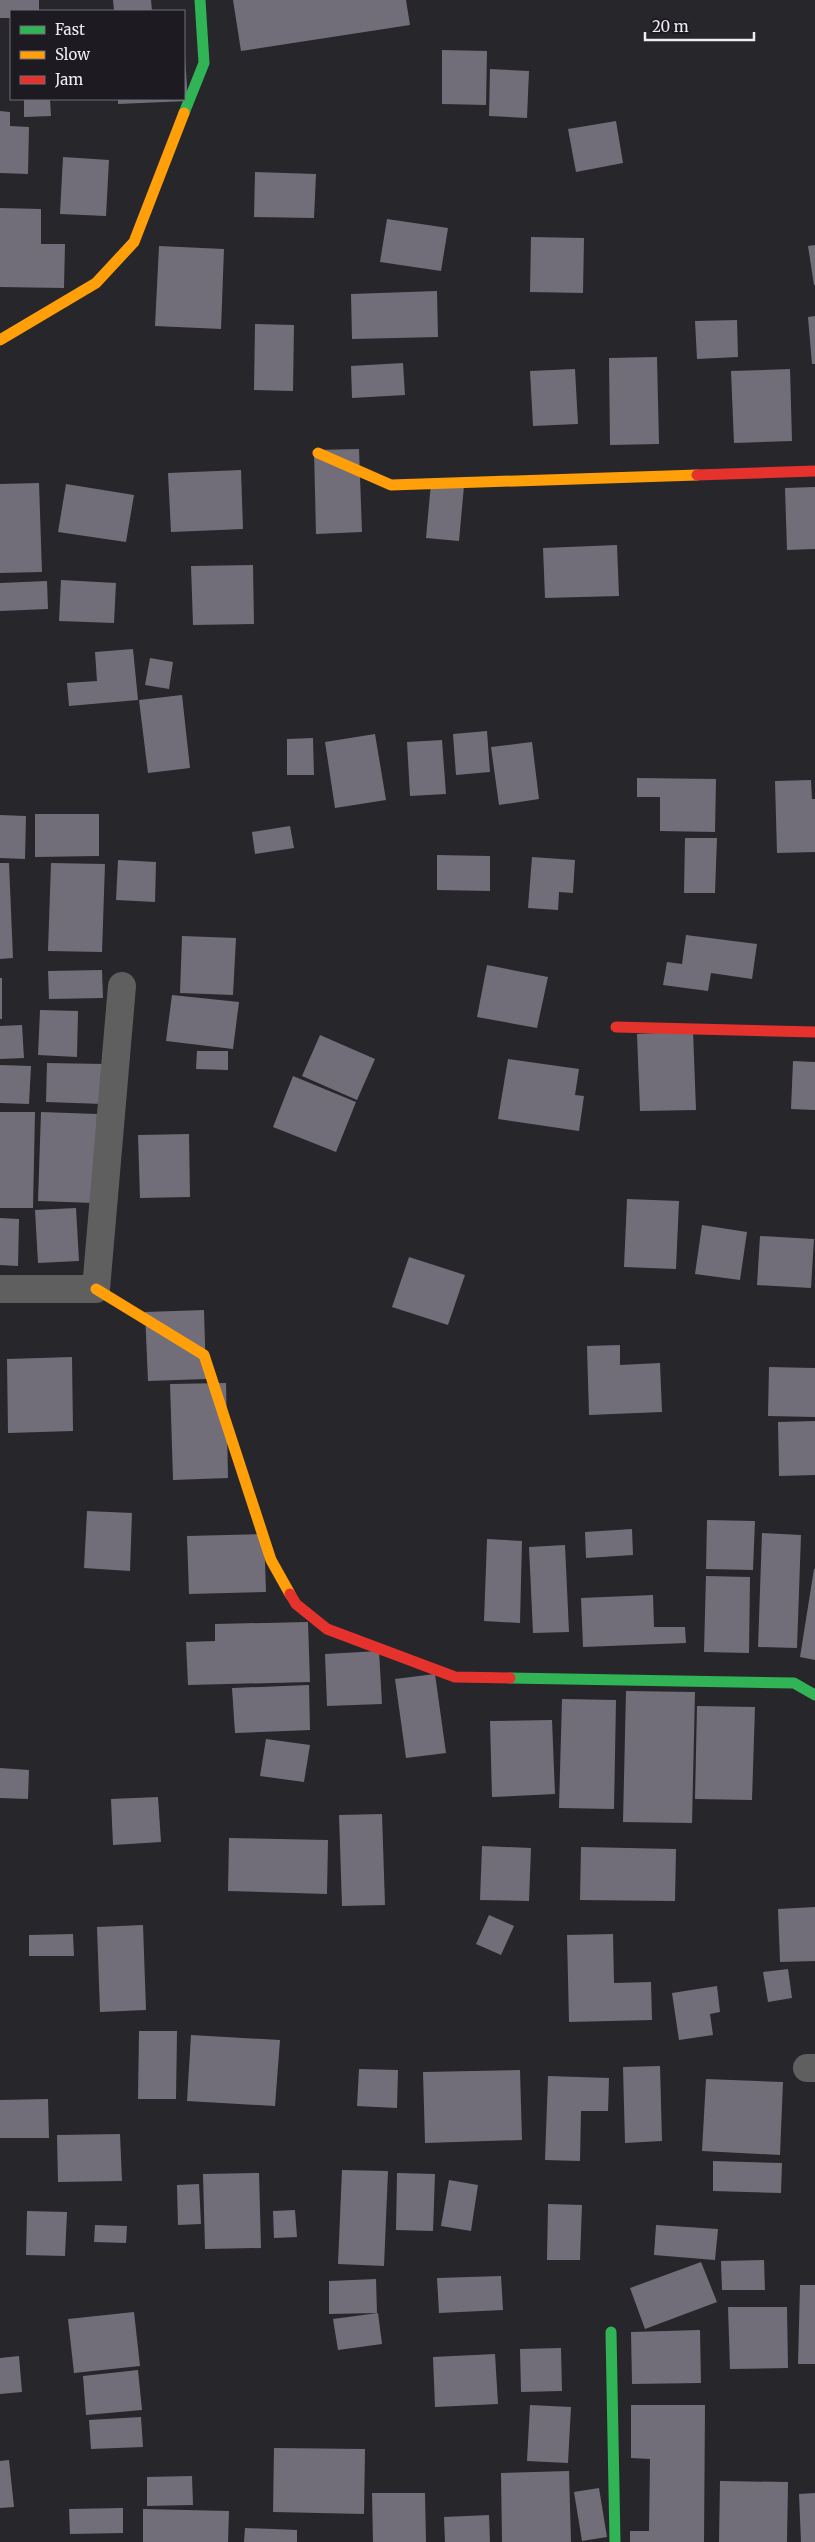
<svg xmlns="http://www.w3.org/2000/svg" width="815" height="2542" font-family="Merriweather,serif">
<style>
.building{fill:#716e79}
.lines{fill:none;stroke-linecap:round;stroke-linejoin:round}
.street{stroke:#5f5f60;stroke-width:28}
.fast{stroke:#30b455;stroke-width:11}
.slow{stroke:#ff9f0a;stroke-width:11}
.jam{stroke:#e5322d;stroke-width:11}
</style>
<rect width="100%" height="100%" fill="#27262a"/>
<!-- building -->
<g class="building">
<polygon points="0,0 39,0 39,11 11,11 11,18 0,18"/>
<polygon points="113,0 151,0 152,11 114,11"/>
<polygon points="233,0 406,0 410,25 241,51"/>
<polygon points="184,43 188,101 118,104 118,99 184,99"/>
<polygon points="442,50 487,51 486,105 442,104"/>
<polygon points="490,69 529,71 527,118 489,116"/>
<polygon points="24,99 50,99 51,116 24,117"/>
<polygon points="0,111 10,112 10,126 29,127 28,174 0,173"/>
<polygon points="616,121 623,163 576,172 568,129"/>
<polygon points="63,157 109,160 106,216 60,214"/>
<polygon points="255,172 316,174 314,218 254,217"/>
<polygon points="0,208 41,209 41,244 65,244 64,288 0,287"/>
<polygon points="387,219 448,228 441,271 380,262"/>
<polygon points="531,237 584,238 583,293 530,292"/>
<polygon points="815,245 815,285 814,285 808,246"/>
<polygon points="159,246 224,249 221,329 155,326"/>
<polygon points="437,291 438,337 352,339 351,294"/>
<polygon points="815,316 815,364 812,364 808,317"/>
<polygon points="737,320 738,357 697,359 695,321"/>
<polygon points="255,324 294,325 293,391 254,390"/>
<polygon points="657,357 659,444 610,445 609,358"/>
<polygon points="403,363 405,395 352,398 351,366"/>
<polygon points="575,369 578,424 533,426 530,371"/>
<polygon points="790,369 792,441 734,443 731,371"/>
<polygon points="359,449 362,532 316,534 314,450"/>
<polygon points="241,470 243,529 171,532 168,473"/>
<polygon points="39,483 42,572 0,573 0,484"/>
<polygon points="431,483 464,486 459,541 426,538"/>
<polygon points="66,484 134,495 126,542 58,532"/>
<polygon points="815,487 815,549 787,550 785,488"/>
<polygon points="617,545 619,596 545,598 543,548"/>
<polygon points="253,565 254,624 193,625 191,566"/>
<polygon points="61,580 116,583 114,623 59,621"/>
<polygon points="47,581 48,609 0,611 0,583"/>
<polygon points="133,649 138,700 69,706 67,683 97,681 95,652"/>
<polygon points="150,658 173,662 169,689 145,685"/>
<polygon points="182,695 190,768 148,773 139,700"/>
<polygon points="487,731 490,772 456,775 453,734"/>
<polygon points="375,734 386,800 335,808 325,742"/>
<polygon points="313,738 314,775 287,775 287,739"/>
<polygon points="442,740 446,794 410,796 407,742"/>
<polygon points="532,742 539,799 499,805 491,747"/>
<polygon points="637,778 716,779 715,832 660,831 660,797 637,797"/>
<polygon points="811,780 812,799 815,799 815,852 777,853 775,781"/>
<polygon points="35,814 99,814 99,856 35,857"/>
<polygon points="0,815 26,816 25,859 0,858"/>
<polygon points="290,826 294,848 255,854 252,832"/>
<polygon points="685,838 717,838 715,893 684,893"/>
<polygon points="437,855 490,856 490,891 437,890"/>
<polygon points="532,857 575,860 573,893 559,892 558,910 528,908"/>
<polygon points="118,860 156,862 155,902 116,900"/>
<polygon points="0,863 9,863 13,958 0,959"/>
<polygon points="51,863 105,864 102,952 48,951"/>
<polygon points="686,935 757,944 752,979 711,973 708,991 663,985 667,962 682,964"/>
<polygon points="182,936 236,938 233,995 180,993"/>
<polygon points="487,965 548,977 537,1028 477,1017"/>
<polygon points="102,970 103,998 49,999 48,971"/>
<rect x="0" y="978" width="2" height="41"/>
<polygon points="172,995 239,1002 233,1049 166,1041"/>
<polygon points="40,1010 78,1011 77,1057 38,1055"/>
<polygon points="22,1025 24,1058 0,1059 0,1026"/>
<polygon points="693,1031 696,1110 640,1111 637,1034"/>
<polygon points="320,1035 375,1059 357,1100 302,1076"/>
<polygon points="197,1051 228,1051 228,1070 196,1069"/>
<polygon points="508,1059 579,1069 575,1095 584,1096 579,1131 498,1119"/>
<polygon points="793,1061 815,1062 815,1110 791,1109"/>
<polygon points="47,1063 105,1064 103,1104 46,1102"/>
<polygon points="0,1065 31,1066 29,1104 0,1103"/>
<polygon points="293,1076 356,1102 336,1152 273,1127"/>
<polygon points="0,1112 35,1112 33,1208 0,1208"/>
<polygon points="41,1112 97,1114 94,1203 38,1201"/>
<polygon points="189,1134 190,1197 140,1198 138,1135"/>
<polygon points="627,1199 679,1201 676,1269 624,1267"/>
<polygon points="76,1208 79,1261 38,1263 35,1210"/>
<polygon points="0,1218 19,1219 18,1266 0,1265"/>
<polygon points="702,1225 747,1232 740,1280 695,1274"/>
<polygon points="760,1236 814,1239 811,1288 757,1285"/>
<polygon points="409,1257 465,1275 448,1325 392,1307"/>
<polygon points="204,1310 206,1379 148,1381 145,1312"/>
<polygon points="620,1345 620,1365 660,1363 662,1412 589,1415 587,1346"/>
<polygon points="72,1357 73,1431 8,1433 7,1359"/>
<polygon points="769,1367 815,1368 815,1417 768,1416"/>
<polygon points="226,1383 228,1478 173,1480 170,1384"/>
<polygon points="815,1421 815,1475 779,1476 778,1422"/>
<polygon points="87,1511 132,1513 130,1571 84,1568"/>
<polygon points="707,1520 755,1521 753,1570 706,1569"/>
<polygon points="632,1529 633,1555 586,1558 585,1532"/>
<polygon points="762,1533 801,1535 797,1648 758,1647"/>
<polygon points="264,1534 266,1592 189,1594 187,1536"/>
<polygon points="487,1539 522,1541 520,1623 484,1621"/>
<polygon points="565,1545 569,1632 533,1633 529,1547"/>
<polygon points="814,1569 815,1569 815,1660 800,1657"/>
<polygon points="706,1576 750,1577 749,1653 704,1652"/>
<polygon points="653,1595 654,1627 685,1627 686,1643 583,1647 581,1598"/>
<polygon points="308,1622 310,1682 188,1685 186,1642 215,1641 215,1624"/>
<polygon points="379,1651 382,1704 327,1706 325,1654"/>
<polygon points="435,1674 446,1753 406,1758 395,1679"/>
<polygon points="309,1685 310,1730 235,1733 232,1688"/>
<polygon points="626,1691 695,1692 692,1823 623,1822"/>
<polygon points="562,1699 616,1700 614,1809 559,1808"/>
<polygon points="697,1706 755,1707 752,1800 695,1799"/>
<polygon points="552,1720 555,1794 492,1797 490,1721"/>
<polygon points="266,1739 310,1745 304,1782 260,1776"/>
<polygon points="0,1768 29,1770 28,1799 0,1798"/>
<polygon points="158,1797 161,1842 113,1845 111,1799"/>
<polygon points="382,1814 385,1905 342,1906 339,1815"/>
<polygon points="229,1838 328,1840 327,1894 228,1891"/>
<polygon points="482,1846 531,1848 529,1901 480,1900"/>
<polygon points="581,1847 676,1849 675,1901 580,1900"/>
<polygon points="815,1907 815,1961 780,1962 778,1909"/>
<polygon points="489,1915 514,1926 501,1955 476,1944"/>
<polygon points="143,1925 146,2010 100,2012 97,1927"/>
<polygon points="73,1934 74,1956 29,1956 29,1935"/>
<polygon points="613,1934 614,1983 651,1982 652,2020 569,2022 567,1935"/>
<polygon points="788,1969 792,1998 768,2002 763,1972"/>
<polygon points="717,1986 720,2012 710,2014 713,2035 679,2040 672,1993"/>
<polygon points="139,2031 177,2031 176,2099 138,2099"/>
<polygon points="191,2035 280,2040 275,2106 187,2101"/>
<polygon points="660,2066 662,2141 625,2143 623,2067"/>
<polygon points="359,2069 398,2070 397,2108 357,2106"/>
<polygon points="520,2070 522,2140 425,2143 423,2072"/>
<polygon points="548,2076 609,2078 608,2111 581,2111 580,2161 545,2160"/>
<polygon points="706,2079 783,2082 780,2155 702,2151"/>
<polygon points="48,2099 49,2138 0,2138 0,2100"/>
<polygon points="120,2134 122,2181 58,2182 57,2135"/>
<polygon points="713,2161 782,2163 781,2193 713,2191"/>
<polygon points="342,2170 388,2171 384,2266 338,2264"/>
<polygon points="259,2173 261,2248 205,2249 203,2174"/>
<polygon points="397,2173 435,2174 433,2231 396,2230"/>
<polygon points="449,2180 478,2185 471,2231 441,2226"/>
<polygon points="199,2184 201,2224 178,2225 177,2185"/>
<polygon points="548,2204 582,2205 580,2260 547,2260"/>
<polygon points="295,2210 297,2237 274,2238 273,2211"/>
<polygon points="27,2211 67,2212 65,2256 26,2255"/>
<polygon points="95,2225 127,2226 126,2243 94,2242"/>
<polygon points="656,2225 718,2229 715,2260 654,2255"/>
<polygon points="764,2260 765,2290 722,2290 721,2261"/>
<polygon points="701,2262 717,2302 645,2329 630,2288"/>
<polygon points="501,2276 503,2310 439,2313 437,2278"/>
<polygon points="376,2279 377,2313 329,2314 329,2281"/>
<polygon points="800,2285 815,2285 815,2364 798,2364"/>
<polygon points="728,2307 787,2307 788,2368 730,2369"/>
<polygon points="134,2312 140,2366 74,2373 68,2319"/>
<polygon points="378,2313 382,2344 338,2350 333,2319"/>
<polygon points="700,2330 701,2383 632,2384 631,2332"/>
<polygon points="561,2348 562,2391 521,2392 520,2349"/>
<polygon points="495,2354 498,2404 435,2407 433,2357"/>
<polygon points="19,2356 22,2392 0,2394 0,2358"/>
<polygon points="138,2370 142,2410 86,2415 83,2376"/>
<polygon points="530,2405 571,2407 568,2463 527,2461"/>
<polygon points="631,2405 705,2405 704,2542 630,2542 630,2531 649,2531 650,2459 631,2458"/>
<polygon points="141,2417 143,2447 91,2449 89,2420"/>
<polygon points="274,2448 365,2449 364,2514 273,2512"/>
<polygon points="9,2460 14,2507 0,2508 0,2461"/>
<polygon points="569,2471 571,2542 502,2542 501,2473"/>
<polygon points="192,2476 193,2505 147,2506 147,2477"/>
<polygon points="720,2481 788,2482 787,2542 719,2542"/>
<polygon points="599,2488 607,2537 582,2541 574,2492"/>
<polygon points="372,2493 425,2493 426,2542 373,2542"/>
<polygon points="815,2493 815,2542 801,2542 799,2494"/>
<polygon points="123,2508 123,2533 70,2534 69,2509"/>
<polygon points="143,2509 229,2511 228,2542 143,2542"/>
<polygon points="489,2515 490,2542 445,2542 444,2517"/>
<polygon points="245,2528 297,2530 297,2542 244,2542"/>
</g>
<g class="lines">
<!-- street -->
<g class="street">
<polyline points="0,1289 96,1289 122,986"/>
<polyline points="807,2068 815,2068"/>
</g>
<!-- fast -->
<g class="fast">
<polyline points="184,113 204,63 200,0"/>
<polyline points="510,1678 794,1683 815,1695"/>
<polyline points="611,2332 615,2542"/>
</g>
<!-- slow -->
<g class="slow">
<polyline points="0,340 96,283 134,242 184,113"/>
<polyline points="318,453 391,485 697,475"/>
<polyline points="96,1289 204,1355 271,1560 290,1594"/>
</g>
<!-- jam -->
<g class="jam">
<polyline points="697,475 815,471"/>
<polyline points="616,1027 815,1032"/>
<polyline points="290,1594 296,1604 327,1629 455,1677 510,1678"/>
</g>
</g>
<!-- legend -->
<rect x="10" y="10" width="175" height="90" fill="#1d1b21" stroke="#706f74"/>
<rect x="20" y="26" width="25" height="8" fill="#30b455" stroke="#706f74"/>
<text x="55" y="35" font-size="15" fill="#edecf0">Fast</text>
<rect x="20" y="51" width="25" height="8" fill="#ff9f0a" stroke="#706f74"/>
<text x="55" y="60" font-size="15" fill="#edecf0">Slow</text>
<rect x="20" y="76" width="25" height="8" fill="#e5322d" stroke="#706f74"/>
<text x="55" y="85" font-size="15" fill="#edecf0">Jam</text>
<!-- scale -->
<path d="M645 32v8h109v-8" fill="none" stroke="#edecf0" stroke-width="2.5"/>
<text x="652" y="32" font-size="15" fill="#edecf0" stroke="#1d1b21" stroke-width="4" paint-order="stroke">20 m</text>
</svg>
